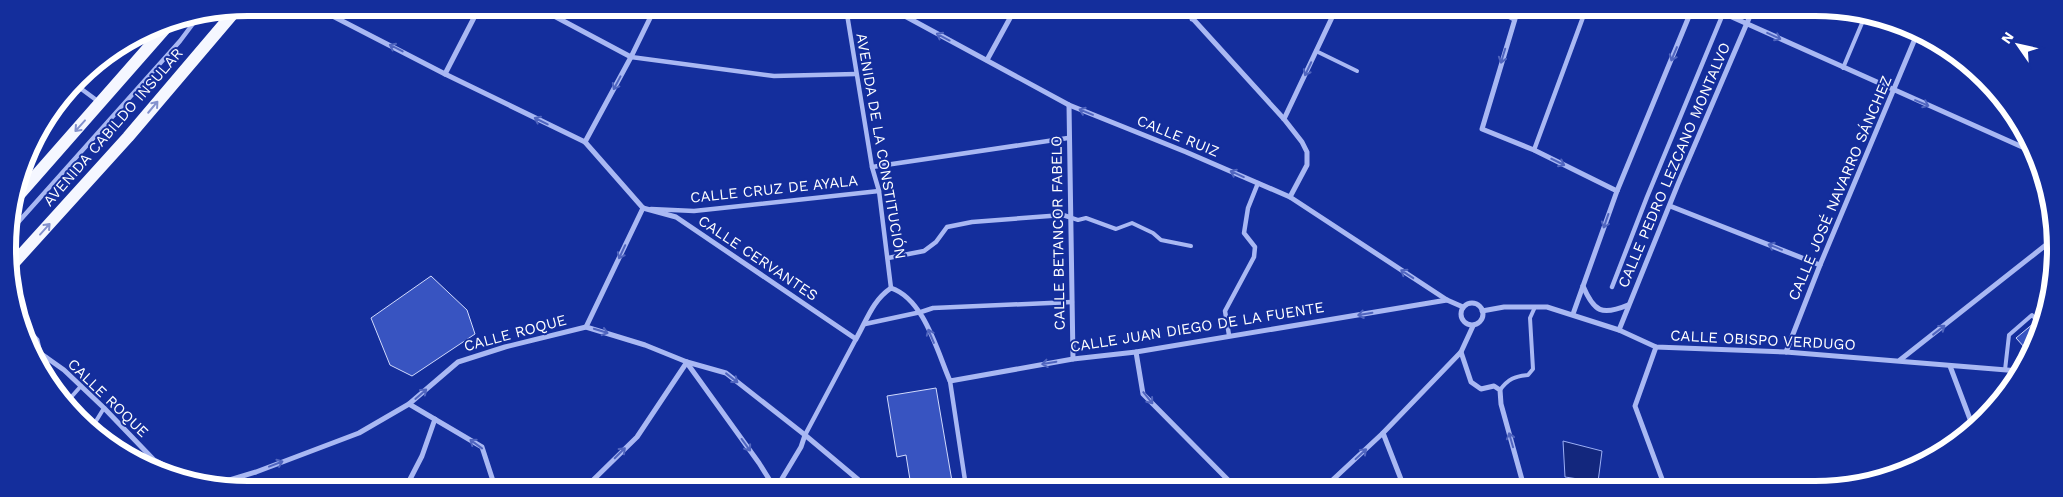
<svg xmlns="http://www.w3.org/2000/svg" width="2063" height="497" font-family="'Work Sans',sans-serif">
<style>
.water{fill:#13277d;stroke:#9baff6}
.building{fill:#3854c1;stroke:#d1dafd}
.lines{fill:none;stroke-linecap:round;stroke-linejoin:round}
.service{stroke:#a9b8f3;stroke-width:4}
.pedestrian{stroke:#a9b8f3;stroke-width:4.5}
.minor{stroke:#a9b8f3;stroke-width:5}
.primary{stroke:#f5f7ff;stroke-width:12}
.oneway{stroke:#5065bf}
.oneway2{stroke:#8492ce}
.labels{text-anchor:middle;stroke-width:4;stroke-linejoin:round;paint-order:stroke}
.street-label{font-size:15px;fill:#fff;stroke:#142e9c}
.rim{fill:none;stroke:#fff;stroke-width:6}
</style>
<rect width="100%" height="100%" fill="#142e9c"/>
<!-- water -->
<polygon class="water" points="1563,441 1602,451 1598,482 1565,477"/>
<!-- building -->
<g class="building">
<polygon points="431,276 467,310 475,334 412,376 390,365 371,318"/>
<polygon points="2034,323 2039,328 2036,339 2025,348 2016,338"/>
<polygon points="936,388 953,487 919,487 918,485 911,486 906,455 897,457 887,396"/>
</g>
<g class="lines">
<!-- service -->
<g class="service">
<polyline points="1316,51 1357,71"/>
<polyline points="1843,68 1865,16"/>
<polyline points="1069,217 1078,220 1086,218 1116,229 1132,223 1153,233 1161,240 1191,246"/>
<polyline points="40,363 46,357"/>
<polyline points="2005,370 2009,335 2032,315 2040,324"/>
<path d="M 1500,390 C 1508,379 1515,376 1528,375 L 1533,369 L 1530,318 L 1535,307"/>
<polyline points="66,403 81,386"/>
<polyline points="93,426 104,408"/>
</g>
<!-- pedestrian -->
<g class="pedestrian">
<polyline points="846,8 872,167 879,191 891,288"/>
<polyline points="631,57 774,76 856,74"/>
<polyline points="76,85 99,102"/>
<polyline points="1534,150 1586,9"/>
<polyline points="872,167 1068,138"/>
<polyline points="651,209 694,211 879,191"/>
<polyline points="13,228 180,41 198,17"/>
<polyline points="888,258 924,251 936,242 947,227 972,222 1063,215 1069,217"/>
<polyline points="1612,287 1647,197 1725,9"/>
<polyline points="865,324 921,312 933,308 1072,302"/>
<polyline points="1229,335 1225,311 1254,257 1255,247 1244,233 1248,208 1258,183"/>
<polyline points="950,381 966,487"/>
<polyline points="805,435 856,339"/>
</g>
<!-- minor -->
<g class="minor">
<polyline points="317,8 445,74 585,142 643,208"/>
<polyline points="539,8 631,57"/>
<polyline points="890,8 1069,105 1186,152 1290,197 1447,300 1463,307"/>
<polyline points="1184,9 1284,119 1302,142 1307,152 1307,165 1290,197"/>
<polyline points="1494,9 1514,19"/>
<polyline points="1518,9 1482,129 1534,150 1617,191"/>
<polyline points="1714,9 2029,150"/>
<polyline points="561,19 567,8"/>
<polyline points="1192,19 1192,9"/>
<polyline points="987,60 1015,9"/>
<polyline points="445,74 479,8"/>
<polyline points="1069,105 1073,359"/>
<polyline points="1284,119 1336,9"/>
<polyline points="585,142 631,57 655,8"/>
<polyline points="1670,206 1820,265"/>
<path d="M 643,208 L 676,217 L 856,339 C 867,320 872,301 891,288 C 924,299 937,351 950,381 L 1073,359 L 1136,352 L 1447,300"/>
<path d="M 1583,286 C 1594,312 1602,316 1628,305"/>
<circle cx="1472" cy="314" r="11"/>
<polyline points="1482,311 1504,307 1547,307 1619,330 1656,347 1786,352 2019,371"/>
<polyline points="1573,314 1617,191 1692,9"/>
<polyline points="20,322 37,340 40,353"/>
<polyline points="586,327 643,208"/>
<polyline points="1619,330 1678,184 1753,9"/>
<polyline points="1656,347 1635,406 1665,487"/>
<polyline points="34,352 40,353 64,370 104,408 154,460 185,476"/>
<polyline points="1136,352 1143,394 1235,487"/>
<polyline points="1461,352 1471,382 1481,389 1494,386 1500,390 1501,404 1524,487"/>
<polyline points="1786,352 1820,265 1917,34"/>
<polyline points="1900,360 2051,241"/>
<polyline points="687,363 759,463 774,487"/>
<polyline points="1950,366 1973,427"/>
<polyline points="409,404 482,447 495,487"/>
<polyline points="1383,433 1404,487"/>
<polyline points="195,480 223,482 256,472 359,433 409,404 458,362 505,347 586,327 645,345 687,362 726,373 805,435 867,487"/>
<polyline points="406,487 422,456 435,419"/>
<polyline points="586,487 637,437 687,362"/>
<polyline points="777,487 801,447 805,435"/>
<polyline points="1325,487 1383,433 1461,352 1473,326"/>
</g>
<!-- primary -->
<g class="primary">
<polyline points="18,196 170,23"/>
<polyline points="12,265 128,137 236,10"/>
</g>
</g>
<!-- one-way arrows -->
<defs><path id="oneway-shaft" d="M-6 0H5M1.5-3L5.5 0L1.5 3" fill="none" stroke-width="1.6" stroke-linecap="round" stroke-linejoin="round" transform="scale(1.25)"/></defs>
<g class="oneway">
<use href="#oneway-shaft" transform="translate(1774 36) rotate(25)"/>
<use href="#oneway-shaft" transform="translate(943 37) rotate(-152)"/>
<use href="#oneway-shaft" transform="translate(396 48) rotate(-153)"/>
<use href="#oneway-shaft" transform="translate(1674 54) rotate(113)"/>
<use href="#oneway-shaft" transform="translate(1503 56) rotate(107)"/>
<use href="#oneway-shaft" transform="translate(1308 69) rotate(115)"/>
<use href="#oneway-shaft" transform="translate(617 83) rotate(118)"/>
<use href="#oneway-shaft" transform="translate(1922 103) rotate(23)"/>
<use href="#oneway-shaft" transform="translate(1086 112) rotate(-158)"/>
<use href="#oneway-shaft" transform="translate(541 121) rotate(-154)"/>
<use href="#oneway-shaft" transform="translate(1558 162) rotate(26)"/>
<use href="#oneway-shaft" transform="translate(1237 174) rotate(-156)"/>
<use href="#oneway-shaft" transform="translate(1606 221) rotate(109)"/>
<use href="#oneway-shaft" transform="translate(1775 247) rotate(-158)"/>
<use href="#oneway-shaft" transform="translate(622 252) rotate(115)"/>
<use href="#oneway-shaft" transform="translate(1407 274) rotate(-147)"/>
<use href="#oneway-shaft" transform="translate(1365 314) rotate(171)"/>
<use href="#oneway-shaft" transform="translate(1939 330) rotate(-38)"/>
<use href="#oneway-shaft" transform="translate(601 331) rotate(17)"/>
<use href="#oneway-shaft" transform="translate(931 336) rotate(-113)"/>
<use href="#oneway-shaft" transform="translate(1049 363) rotate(170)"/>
<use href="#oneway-shaft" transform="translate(732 378) rotate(38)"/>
<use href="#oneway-shaft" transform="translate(421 394) rotate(-41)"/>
<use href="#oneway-shaft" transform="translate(1148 398) rotate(51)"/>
<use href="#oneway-shaft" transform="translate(1511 440) rotate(-106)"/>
<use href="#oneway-shaft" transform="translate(476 444) rotate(-144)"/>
<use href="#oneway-shaft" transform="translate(746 445) rotate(54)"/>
<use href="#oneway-shaft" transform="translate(620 453) rotate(-45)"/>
<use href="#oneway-shaft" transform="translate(1361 454) rotate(-43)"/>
<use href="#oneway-shaft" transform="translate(276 464) rotate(-21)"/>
</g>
<g class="oneway2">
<use href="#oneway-shaft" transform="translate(153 107) rotate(-50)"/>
<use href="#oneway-shaft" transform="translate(80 126) rotate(132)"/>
<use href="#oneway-shaft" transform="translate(45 229) rotate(-48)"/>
</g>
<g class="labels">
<!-- street labels -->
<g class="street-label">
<text transform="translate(113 127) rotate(-49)" y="5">AVENIDA CABILDO INSULAR</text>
<text transform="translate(1178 136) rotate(22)" y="5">CALLE RUIZ</text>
<text transform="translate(881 146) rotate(80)" y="5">AVENIDA DE LA CONSTITUCIÓN</text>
<text transform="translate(1674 165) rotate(-67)" y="5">CALLE PEDRO LEZCANO MONTALVO</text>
<text transform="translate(1840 188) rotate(-67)" y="5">CALLE JOSÉ NAVARRO SÁNCHEZ</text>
<text transform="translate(774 189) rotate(-6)" y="5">CALLE CRUZ DE AYALA</text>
<text transform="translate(1058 233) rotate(-91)" y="5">CALLE BETANCOR FABELO</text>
<text transform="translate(758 258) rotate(34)" y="5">CALLE CERVANTES</text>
<text transform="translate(1197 327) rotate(-9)" y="5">CALLE JUAN DIEGO DE LA FUENTE</text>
<text transform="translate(515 333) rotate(-15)" y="5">CALLE ROQUE</text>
<text transform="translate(1763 340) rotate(3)" y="5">CALLE OBISPO VERDUGO</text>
<text transform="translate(108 398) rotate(44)" y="5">CALLE ROQUE</text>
</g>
</g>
<!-- crop -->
<path d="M0 0H2063V497H0ZM248 16H1815A232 232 0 0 1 2047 248V249A232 232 0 0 1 1815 481H248A232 232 0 0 1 16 249V248A232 232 0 0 1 248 16Z" fill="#142e9c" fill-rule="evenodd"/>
<path class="rim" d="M248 16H1815A232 232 0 0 1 2047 248V249A232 232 0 0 1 1815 481H248A232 232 0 0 1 16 249V248A232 232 0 0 1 248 16Z"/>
<!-- north arrow -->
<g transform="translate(2018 45) rotate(304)" stroke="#142e9c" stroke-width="4" paint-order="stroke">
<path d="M0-4L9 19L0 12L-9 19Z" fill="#ffffff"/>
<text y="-8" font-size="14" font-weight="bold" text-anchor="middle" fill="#ffffff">N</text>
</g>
</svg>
